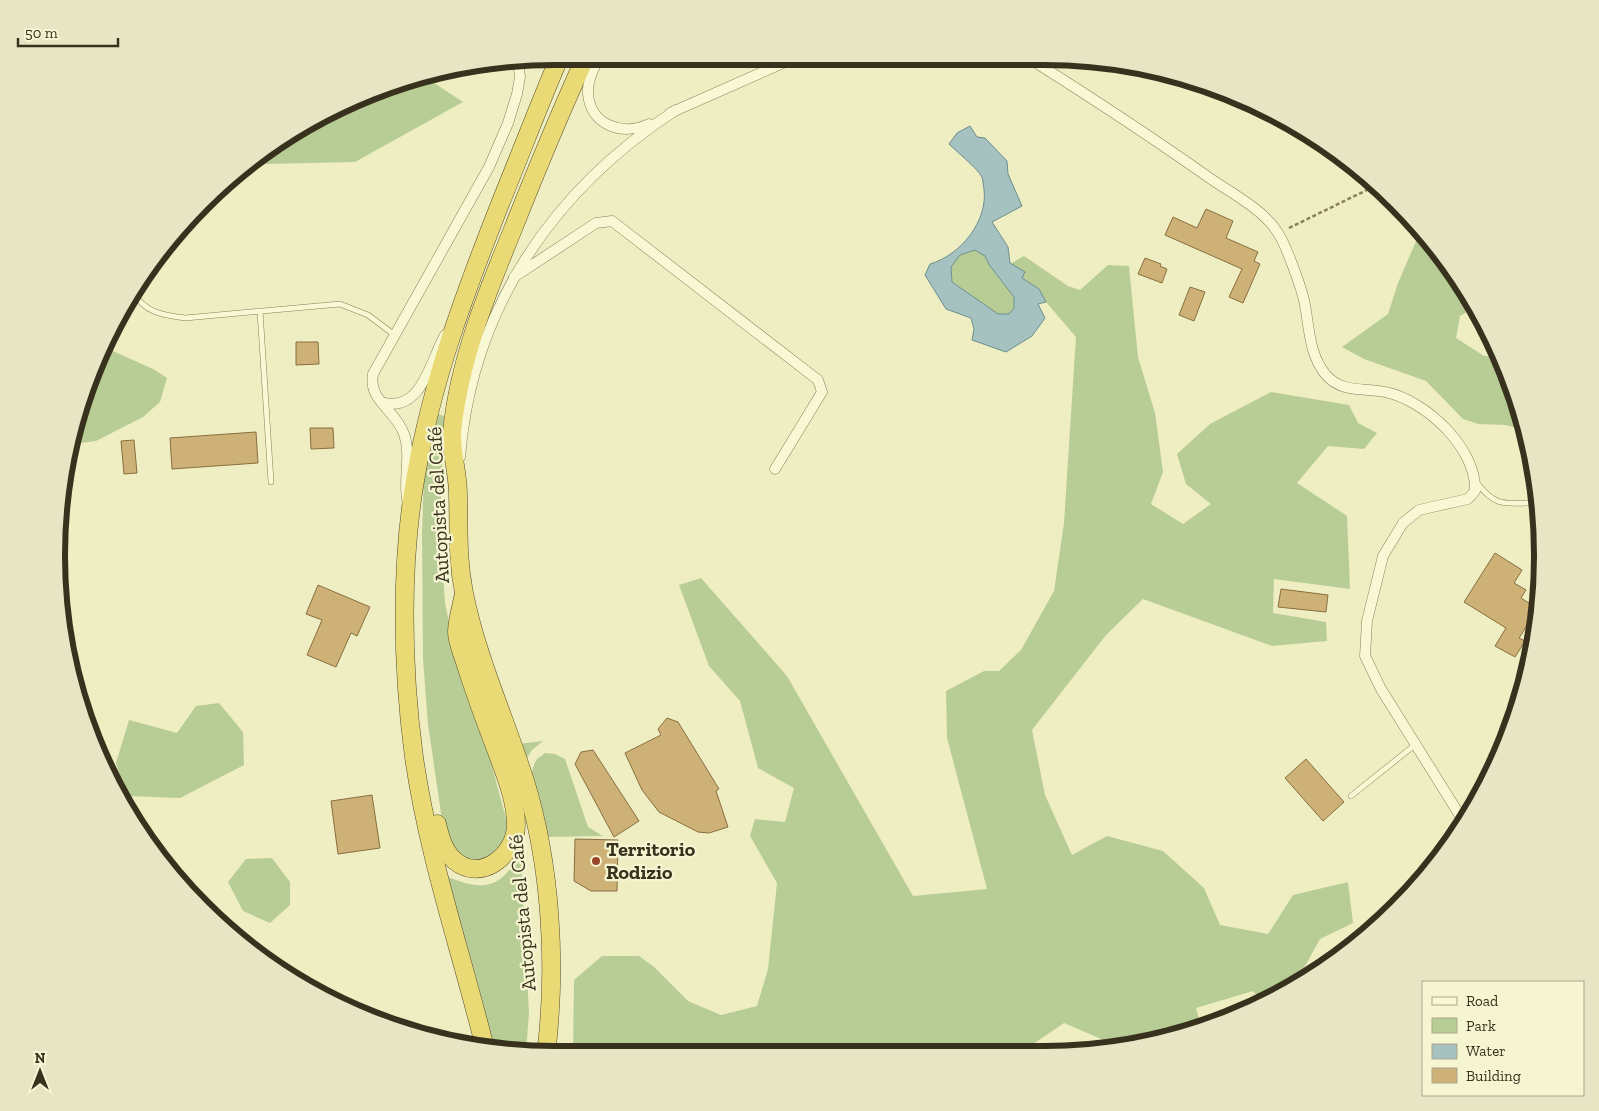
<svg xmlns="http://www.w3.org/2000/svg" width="1599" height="1111" font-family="'Zilla Slab',serif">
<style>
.green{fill:#b8cd96}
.water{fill:#a5c1c0;stroke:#6b8f8f;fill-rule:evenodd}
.building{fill:#cdb177;stroke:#886f3e}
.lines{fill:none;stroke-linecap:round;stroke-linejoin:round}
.service-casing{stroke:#897f59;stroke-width:6}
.minor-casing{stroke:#897f59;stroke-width:11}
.trunk-casing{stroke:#564b2d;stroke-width:19}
.path{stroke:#897f59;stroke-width:2.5;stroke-dasharray:4 2.5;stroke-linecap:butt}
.service{stroke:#f9f8d5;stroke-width:5}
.minor{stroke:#f9f8d5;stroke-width:10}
.trunk{stroke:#e9da75;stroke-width:18}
.poi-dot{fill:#994428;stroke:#f6f5d2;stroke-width:2}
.labels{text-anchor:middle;stroke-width:4.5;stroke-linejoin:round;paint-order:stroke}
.street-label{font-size:20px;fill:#38311d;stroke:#f6f5d2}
.poi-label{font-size:20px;font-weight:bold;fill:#38311d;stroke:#f6f5d2;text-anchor:start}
.rim{fill:none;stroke:#38311d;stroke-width:6}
</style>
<rect width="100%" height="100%" fill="#efedc2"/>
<!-- green -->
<g class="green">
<path d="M 422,75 L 463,102 L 355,162 L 264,164 L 256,159 C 306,116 362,97 422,75 Z"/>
<polygon points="1420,232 1459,278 1474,308 1460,316 1456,338 1484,356 1501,357 1525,430 1505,425 1478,424 1463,419 1426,381 1364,359 1342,347 1388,314 1398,283"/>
<polygon points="975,250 985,256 990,266 1014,297 1014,308 1009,314 998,314 952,282 951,267 960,255"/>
<polygon points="1024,256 1068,286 1080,290 1108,265 1129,266 1138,357 1155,413 1163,472 1151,504 1183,524 1211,504 1186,484 1177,454 1210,424 1271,392 1349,405 1358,423 1377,433 1364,449 1328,446 1297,483 1347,516 1350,589 1274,579 1273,613 1326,622 1327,641 1272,646 1143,599 1106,635 1032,730 1045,795 1072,855 1107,836 1163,851 1204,888 1220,925 1268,934 1293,895 1348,882 1353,923 1320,939 1294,986 1264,1003 1253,991 1196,1008 1200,1022 1115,1045 1064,1023 1017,1055 573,1055 574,980 602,956 639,956 654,967 688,1001 721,1015 757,1006 768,969 777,883 750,836 755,819 785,822 794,788 758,768 740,701 709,666 679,585 701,578 787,676 913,896 987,889 947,738 946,691 984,671 999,671 1021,650 1054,591 1064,523 1076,337 1046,302 1039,289 1021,278 1025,272 1010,264"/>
<polygon points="104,347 155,370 167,378 160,402 143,417 96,441 73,444 94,364"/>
<polygon points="434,413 444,416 440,526 445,603 461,678 491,763 508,826 505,840 492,858 477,861 456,855 444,834 428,724 423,659 422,533 424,475"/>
<polygon points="219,703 243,732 244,765 180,798 126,796 116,763 129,720 177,733 196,706"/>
<polygon points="543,741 532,750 524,763 518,744"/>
<polygon points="545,753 555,754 565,759 588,827 603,836 543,837 529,779 536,760"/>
<polygon points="272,858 290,882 290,905 270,923 243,911 228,882 246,859"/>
<path d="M 521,860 L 529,1013 L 526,1052 L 487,1048 L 448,877 C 463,883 482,890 497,881 C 506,876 512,865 521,860 Z"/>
</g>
<!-- water -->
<path class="water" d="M 970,126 L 977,137 L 985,138 L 1007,161 L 1008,174 L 1022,206 L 992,222 L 1008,247 L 1010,263 L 1025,272 L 1022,278 L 1039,289 L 1046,302 L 1038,304 L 1045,318 L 1032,336 L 1006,352 L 972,340 L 974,329 L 971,318 L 946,309 L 925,275 L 930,264 C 961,255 988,221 984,189 C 983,185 983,180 982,177 C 977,168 957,152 949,144 L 957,133 ZM 975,250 L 985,256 L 990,266 L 1014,297 L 1014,308 L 1009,314 L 998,314 L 952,282 L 951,267 L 960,255 Z"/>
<!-- building -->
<g class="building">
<polygon points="1206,209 1233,221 1226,238 1258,252 1254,261 1260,264 1243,303 1229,297 1242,269 1165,235 1173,217 1197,228"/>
<polygon points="1145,258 1161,264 1160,266 1167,269 1162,283 1138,274"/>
<polygon points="1190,287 1205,292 1194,321 1179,315"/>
<polygon points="296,342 318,342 319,364 296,365"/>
<polygon points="310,428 333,428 334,448 311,449"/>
<polygon points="256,432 258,463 172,469 170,438"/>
<polygon points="134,440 137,473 124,474 121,441"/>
<polygon points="1495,553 1522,570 1514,583 1526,590 1521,598 1538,609 1519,638 1525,641 1515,657 1495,646 1506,628 1464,602"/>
<polygon points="318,585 370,607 357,636 351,633 336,667 307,655 322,620 306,614"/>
<polygon points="1281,589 1328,595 1326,612 1278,607"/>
<polygon points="667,718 678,722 719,789 716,791 728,827 709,833 698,832 659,812 642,790 625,753 661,735 658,729"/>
<polygon points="593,750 639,821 614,837 575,764 581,752"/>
<polygon points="1306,759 1344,802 1323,821 1285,778"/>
<polygon points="372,795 380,848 338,854 331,801"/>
<polygon points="575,839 618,840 617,891 591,891 574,881"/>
</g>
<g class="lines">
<defs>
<g id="service">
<path d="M 133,292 C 145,313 163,315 185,318 L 340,304 L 368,315 L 396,336"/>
<polyline points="260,311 271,482"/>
<path d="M 1477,483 C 1498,510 1507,502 1538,503"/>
<polyline points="1351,796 1416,744"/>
</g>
<g id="minor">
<path d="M 600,56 C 594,67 587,81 588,93 C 590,126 623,136 649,124"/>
<path d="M 1020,56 L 1035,62 C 1095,100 1153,138 1211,179 C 1233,194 1264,210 1278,233 C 1286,245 1299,282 1303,296 C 1310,323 1307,352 1326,375 C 1343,394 1364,387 1385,392 C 1426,400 1477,449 1475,491 L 1468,499 L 1419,510 L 1403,523 L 1383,556 L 1367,621 L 1365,656 L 1381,689 L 1464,822"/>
<polyline points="670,113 799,56"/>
<polyline points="514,277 596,223 612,221 818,380 822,392 775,469"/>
<path d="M 384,403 C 422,411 430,362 445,335"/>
<path d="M 460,457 C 472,308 553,190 676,110"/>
<path d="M 408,504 C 402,481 412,456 404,434 C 395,409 368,401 373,374 L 489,167 L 508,123 L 517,94 L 520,77 L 518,61"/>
</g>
<g id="trunk">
<path d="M 437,824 C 440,837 444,852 455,861 C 482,883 516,854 516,825 C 516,800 505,774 497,752 C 486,723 475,694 466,665 C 463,655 457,642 457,632 C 457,621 461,609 463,598"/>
<path d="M 485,1048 C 461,951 428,856 414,757 C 402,668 400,563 416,475 C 432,381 465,293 500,204 C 520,155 539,105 560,56"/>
<path d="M 546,1054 C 557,966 551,865 525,781 C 505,718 477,658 464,593 C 457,558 459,529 458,494 C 458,474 451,452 452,432 C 459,361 486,295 513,229 C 536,171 560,113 586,56"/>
</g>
</defs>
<!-- service casing -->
<use href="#service" class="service-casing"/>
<!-- minor casing -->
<use href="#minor" class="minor-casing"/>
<!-- trunk casing -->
<use href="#trunk" class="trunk-casing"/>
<!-- path -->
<polyline class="path" points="1289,228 1375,186"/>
<!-- service -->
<use href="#service" class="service"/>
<!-- minor -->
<use href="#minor" class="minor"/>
<!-- trunk -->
<use href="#trunk" class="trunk"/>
</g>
<!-- markers -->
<circle class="poi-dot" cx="596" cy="861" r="5"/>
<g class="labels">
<!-- street labels -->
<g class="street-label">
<text transform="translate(438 505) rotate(-93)" y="7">Autopista del Café</text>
<text transform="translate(522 913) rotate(-95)" y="7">Autopista del Café</text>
</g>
<!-- poi labels -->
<g class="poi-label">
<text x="606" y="856">Territorio<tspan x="606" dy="23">Rodizio</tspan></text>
</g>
</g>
<!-- crop -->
<path d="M0 0H1599V1111H0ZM555 65H1044A490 490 0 0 1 1534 555V556A490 490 0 0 1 1044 1046H555A490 490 0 0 1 65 556V555A490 490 0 0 1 555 65Z" fill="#e7e5c4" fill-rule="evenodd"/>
<path class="rim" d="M555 65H1044A490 490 0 0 1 1534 555V556A490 490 0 0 1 1044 1046H555A490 490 0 0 1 65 556V555A490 490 0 0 1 555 65Z"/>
<!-- legend -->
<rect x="1422" y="981" width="162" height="115" fill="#f6f5d2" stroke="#aaa78a"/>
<rect x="1432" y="997" width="25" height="8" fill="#f9f8d5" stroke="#aaa78a"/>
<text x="1466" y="1006" font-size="15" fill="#38311d">Road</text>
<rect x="1432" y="1018" width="25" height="15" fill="#b8cd96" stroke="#aaa78a"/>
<text x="1466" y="1031" font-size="15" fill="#38311d">Park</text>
<rect x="1432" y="1044" width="25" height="15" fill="#a5c1c0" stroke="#aaa78a"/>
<text x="1466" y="1056" font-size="15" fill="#38311d">Water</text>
<rect x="1432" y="1068" width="25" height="15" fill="#cdb177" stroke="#aaa78a"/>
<text x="1466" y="1081" font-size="15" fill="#38311d">Building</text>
<!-- north arrow -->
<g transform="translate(40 1071)" stroke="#f6f5d2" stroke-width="4" paint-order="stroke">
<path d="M0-4L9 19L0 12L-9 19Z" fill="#38311d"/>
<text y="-8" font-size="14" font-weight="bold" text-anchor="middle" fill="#38311d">N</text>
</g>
<!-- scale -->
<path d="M18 38v8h100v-8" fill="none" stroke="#38311d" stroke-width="2.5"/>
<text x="25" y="38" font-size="15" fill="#38311d" stroke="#f6f5d2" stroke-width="4" paint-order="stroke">50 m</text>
</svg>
